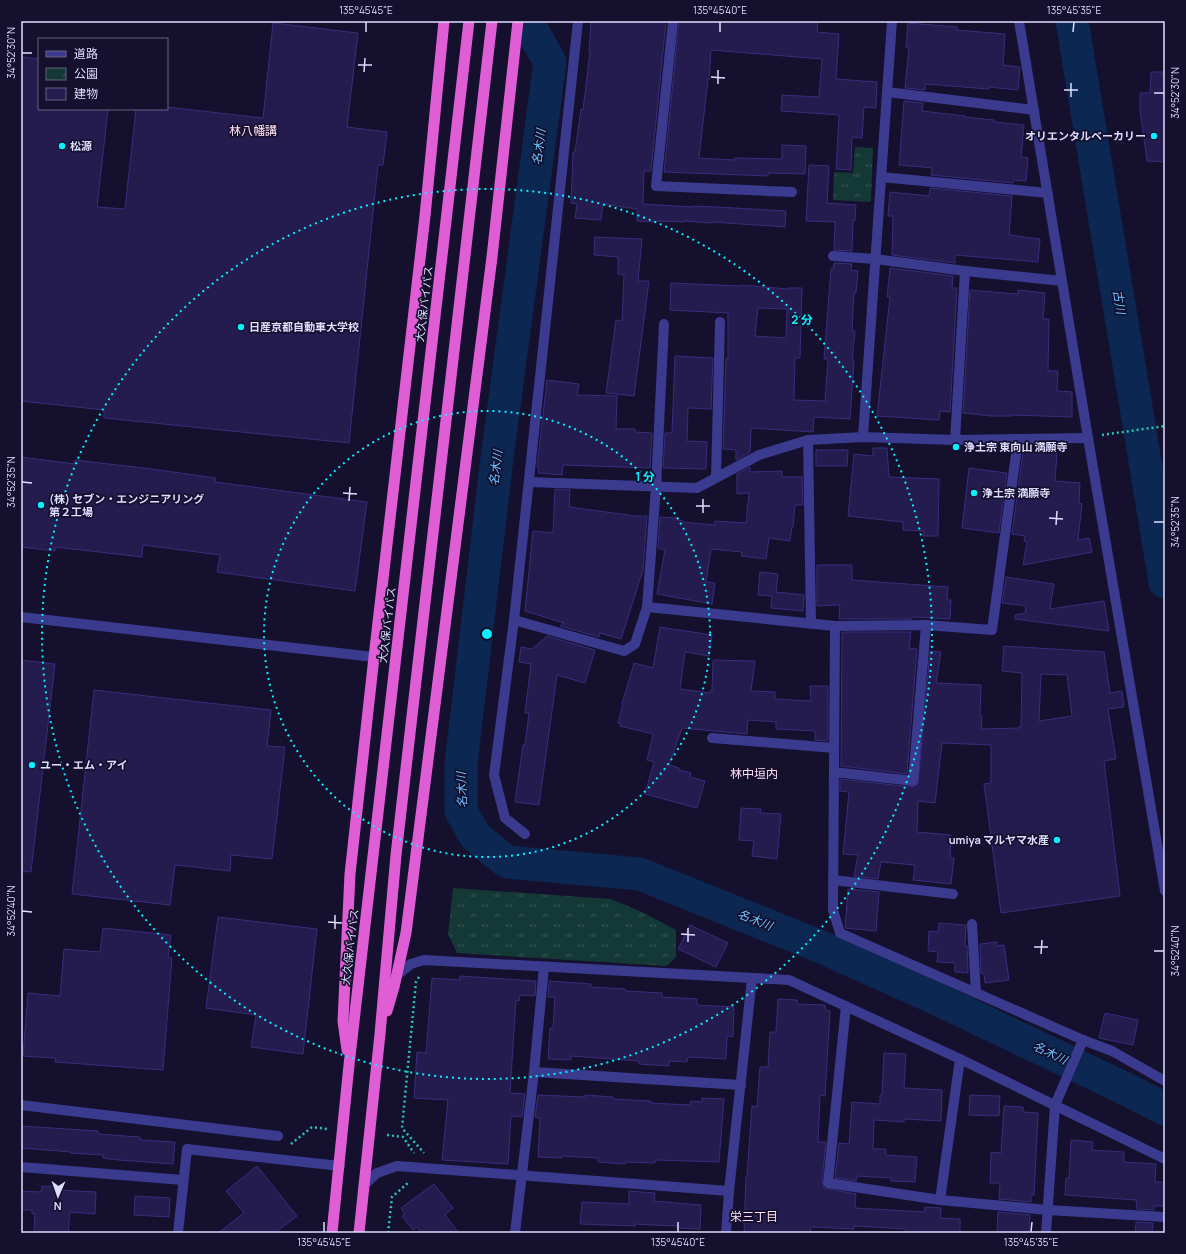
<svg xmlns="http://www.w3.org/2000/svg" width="1186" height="1254" font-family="Manrope,'Noto Sans JP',sans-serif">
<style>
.park{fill:url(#park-tufts)}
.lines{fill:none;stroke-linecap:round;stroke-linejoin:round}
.river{stroke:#0b2752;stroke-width:33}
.building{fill:#241c4f;stroke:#392d7c;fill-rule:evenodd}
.path{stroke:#2bc5b6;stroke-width:2.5;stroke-dasharray:2 3;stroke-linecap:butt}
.pedestrian{stroke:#3a3a8e;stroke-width:10}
.minor{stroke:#3a3a8e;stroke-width:10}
.tertiary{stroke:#3a3a8e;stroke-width:10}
.trunk{stroke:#df5ed6;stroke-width:11}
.ticks{fill:none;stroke:#dfddff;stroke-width:1.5}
.ring{fill:none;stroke:#09efff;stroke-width:2;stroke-dasharray:2 4}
.poi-dot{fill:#09efff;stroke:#14102d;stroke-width:1.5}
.labels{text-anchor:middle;stroke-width:3.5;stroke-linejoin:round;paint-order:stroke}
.poi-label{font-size:11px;font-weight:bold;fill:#dfddff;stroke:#14102d;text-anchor:start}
.street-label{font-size:11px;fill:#dfddff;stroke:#14102d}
.neighbourhood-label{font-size:12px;fill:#ffdff4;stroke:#14102d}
.water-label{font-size:12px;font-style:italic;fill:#6bc0ff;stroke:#14102d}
.centre{fill:#09efff;stroke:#14102d;stroke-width:2}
.ring-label{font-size:12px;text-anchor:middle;font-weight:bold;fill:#09efff;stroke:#14102d;stroke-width:3.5;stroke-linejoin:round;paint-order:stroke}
.neatline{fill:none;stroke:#dfddff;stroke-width:1.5}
.ticks-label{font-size:10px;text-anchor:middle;fill:#dfddff}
</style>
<defs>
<pattern id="park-tufts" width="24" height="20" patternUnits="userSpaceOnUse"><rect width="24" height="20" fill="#133835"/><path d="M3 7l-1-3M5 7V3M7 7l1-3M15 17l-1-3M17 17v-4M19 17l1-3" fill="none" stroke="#355453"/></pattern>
</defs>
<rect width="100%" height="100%" fill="#14102d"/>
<!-- park -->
<g class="park">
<polygon points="855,147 873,148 871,202 833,200 834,172 853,173"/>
<polygon points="453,888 611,899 644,913 676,930 676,957 667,966 457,953 448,934"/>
</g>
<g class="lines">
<!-- river -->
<g class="river">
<polyline points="1072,21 1165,582"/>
<polyline points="529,25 550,62 497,458 461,764 461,811 475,836 507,862 640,874 819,946 937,999 1130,1091 1165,1109"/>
</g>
</g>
<!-- building -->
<g class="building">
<polygon points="591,21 666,21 651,171 644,171 643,204 693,207 693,206 718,207 786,211 785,227 712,222 712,223 684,221 684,222 657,221 657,222 637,221 637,209 603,204 601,220 575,218 577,204 571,203 573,152 575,152 581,109 583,110 590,52 589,52"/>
<polygon points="679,21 818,21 817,32 839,34 836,79 877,82 876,108 864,107 862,138 852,137 851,170 836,169 839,115 781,111 782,95 819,97 822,59 711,50 709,80 708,79 699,158 735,160 735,158 782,159 782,145 806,146 805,174 768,173 768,176 664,172"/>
<polygon points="273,23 358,33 347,127 387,132 383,165 378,165 349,443 104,418 104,410 21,401 21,57 39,59 39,109 108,109 97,207 125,209 136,109 167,109 167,107 263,118"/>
<polygon points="908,23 957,27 957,30 1005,34 1003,65 1020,67 1018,90 989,87 989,89 925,84 925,90 905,88 909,47 906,47"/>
<polygon points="1151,72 1165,72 1165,162 1147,161 1140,111 1140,93 1150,93"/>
<polygon points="904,101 923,103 922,111 965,116 965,117 994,120 994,122 1024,125 1021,157 1028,158 1026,181 1014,180 1013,183 931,175 932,168 899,165"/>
<polygon points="809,165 829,166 827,203 856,205 855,221 853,220 852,251 834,250 835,222 806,221"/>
<polygon points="930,188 1012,196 1009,235 1040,239 1038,262 955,255 955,263 892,255 893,216 888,216 890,192 929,196"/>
<polygon points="595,237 642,239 638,281 649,281 634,396 606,393 616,320 622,321 624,275 618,274 618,257 594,255"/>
<path d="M 834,263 L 852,264 L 851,270 L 858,271 L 856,293 L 854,293 L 852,331 L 855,331 L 852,361 L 854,361 L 850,419 L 814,417 L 813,432 L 751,428 L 750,452 L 736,460 L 736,450 L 723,449 L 726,358 L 728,359 L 728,313 L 670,310 L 671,283 L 740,286 L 740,285 L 788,289 L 788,288 L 802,288 L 800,358 L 795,358 L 794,400 L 825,401 L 828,359 L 824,359 L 831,269 L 833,269 ZM 758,308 L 787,309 L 786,338 L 755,336 Z"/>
<polygon points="890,268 953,276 952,288 957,288 950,412 940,411 939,420 877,416 890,297 887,297"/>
<polygon points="970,290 1018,294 1018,290 1045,293 1043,319 1049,319 1048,371 1058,371 1057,391 1072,392 1072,417 1012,415 1012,416 991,416 963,413"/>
<polygon points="675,356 713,358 711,409 688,408 687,441 707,442 706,469 663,468 665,433 672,433"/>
<polygon points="547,380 579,384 577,395 617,396 616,429 635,429 635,432 652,433 650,468 563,465 562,475 538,473 539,468 537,467"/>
<polygon points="873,448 887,448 889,477 939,479 938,536 923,536 924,531 903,530 903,522 848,516 854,454 873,456"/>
<polygon points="816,450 848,450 847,466 816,466"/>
<polygon points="1031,451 1057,453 1055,481 1080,483 1079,503 1082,504 1078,540 1089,538 1092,552 1023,565 1027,542 1024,541 1025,536 1012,534 1023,452 1031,453"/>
<polygon points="21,457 75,464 75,460 152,469 216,478 215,482 367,502 355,591 217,572 220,555 143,545 142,557 55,547 55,551 21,547"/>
<polygon points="750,467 750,472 782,471 782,477 802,477 803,505 795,505 793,527 792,527 790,541 769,538 766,559 741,556 742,552 711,549 706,582 715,583 712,604 657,594 665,550 658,548 660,517 678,518 678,520 683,521 683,522 715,525 715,521 746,523 749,493 737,494 737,474"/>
<polygon points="969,468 1007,473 999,533 962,528"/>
<polygon points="555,489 570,490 569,507 636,516 647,516 643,570 621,639 600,633 599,637 560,626 564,623 525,611 533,531 553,533"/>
<polygon points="817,565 852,565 852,580 948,587 947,600 951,600 950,619 912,617 912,619 839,619 840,605 817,606"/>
<polygon points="760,572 778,574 776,592 804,595 803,611 771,608 772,596 758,595"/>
<polygon points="1006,577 1054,584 1050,609 1104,601 1109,631 1015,619 1015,615 1025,613 1026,606 1002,603"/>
<polygon points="660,627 712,635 709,656 685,652 680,689 710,693 710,691 712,691 713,660 755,661 751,691 775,692 775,699 811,701 810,686 828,686 828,741 815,740 815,731 776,729 776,722 748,720 747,734 682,728 669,765 679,768 679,770 691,773 690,777 705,781 697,808 645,794 654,762 647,760 653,734 620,726 621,724 618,723 623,704 622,704 634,663 653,668"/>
<polygon points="842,632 911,632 909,648 917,649 907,774 841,766"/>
<polygon points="547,636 595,650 585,683 557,675 539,805 515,802 523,745 525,745 529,713 525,713 531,664 519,662 521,647 532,649"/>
<path d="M 1004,646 L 1104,652 L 1110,693 L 1122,691 L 1124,707 L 1108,709 L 1116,759 L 1104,761 L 1120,896 L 1001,913 L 984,784 L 991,783 L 991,745 L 942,743 L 935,803 L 918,801 L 917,832 L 951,835 L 950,858 L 954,858 L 951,884 L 913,880 L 915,865 L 881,862 L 878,879 L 854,876 L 858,855 L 843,854 L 849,792 L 840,791 L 840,779 L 912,787 L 918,784 L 930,651 L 941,652 L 936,683 L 981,685 L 980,716 L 982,716 L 981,729 L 1019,728 L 1019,727 L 1021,727 L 1022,673 L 1002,671 ZM 1041,674 L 1067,675 L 1072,716 L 1039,721 Z"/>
<polygon points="21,660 55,664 31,872 21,871"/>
<polygon points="94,690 271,710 267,746 285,747 272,859 231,855 230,871 175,865 170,905 72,894"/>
<polygon points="741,808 761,809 760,813 781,814 777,859 752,856 754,841 739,840"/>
<polygon points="848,889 879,892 876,931 845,928"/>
<polygon points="218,917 317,929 303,1054 251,1047 256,1015 206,1008"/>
<polygon points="939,923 966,925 965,946 967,946 968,973 955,972 955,963 937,962 938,952 928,951 929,931 938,932"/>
<polygon points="690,925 728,943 716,967 678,949"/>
<polygon points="103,928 171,935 168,957 172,958 163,1070 55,1062 56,1058 23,1056 28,993 60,996 64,949 100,952"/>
<polygon points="997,942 997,946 1004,945 1009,980 985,983 984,974 981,973 980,944"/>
<polygon points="460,976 536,981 535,996 520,995 519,1001 516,1000 510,1093 525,1094 522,1117 511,1116 508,1164 442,1160 448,1100 414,1098 417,1052 426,1053 432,978 460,980"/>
<polygon points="549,981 591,984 591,987 625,989 625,991 662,993 662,997 697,999 697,1005 734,1007 733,1037 727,1036 726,1059 688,1057 687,1062 669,1061 669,1066 639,1064 639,1061 571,1056 571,1060 548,1059 550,1028 553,1028 555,997 548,997"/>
<polygon points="778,999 797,1000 797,1004 825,1005 825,1010 830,1011 825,1096 820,1095 818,1142 826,1142 822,1182 824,1188 856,1194 855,1208 924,1212 925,1207 941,1208 940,1218 960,1219 960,1233 905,1232 906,1229 854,1226 854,1229 811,1227 810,1233 744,1233 746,1176 747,1176 752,1106 757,1107 760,1067 768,1067 770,1032 776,1032"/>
<polygon points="1105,1013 1138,1020 1133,1045 1099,1038"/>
<polygon points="884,1053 906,1054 904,1088 942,1090 941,1121 904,1119 904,1122 874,1120 873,1149 886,1149 886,1155 917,1157 915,1182 891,1181 891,1178 857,1176 856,1181 835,1178 839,1143 849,1144 852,1102 880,1104 880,1095 882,1095"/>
<polygon points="538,1095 585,1097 585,1095 613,1097 613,1099 651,1101 651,1103 690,1105 691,1101 702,1102 702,1098 724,1099 719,1162 656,1160 655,1163 625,1162 625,1164 598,1162 598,1158 562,1156 562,1158 538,1157 540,1118 535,1117"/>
<polygon points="970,1095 1000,1096 999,1116 969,1115"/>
<polygon points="1004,1106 1023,1107 1023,1112 1038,1113 1034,1195 1031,1195 1031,1202 999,1199 1000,1183 990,1183 991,1152 1001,1153"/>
<polygon points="21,1126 98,1131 98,1134 140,1137 140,1140 175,1142 173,1164 119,1160 103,1158 103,1155 71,1153 71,1152 21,1148"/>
<polygon points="1071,1140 1093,1142 1092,1150 1124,1152 1124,1162 1156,1164 1155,1182 1165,1182 1165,1206 1154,1206 1154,1210 1137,1209 1136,1200 1065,1195 1066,1178 1069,1178"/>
<polygon points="257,1166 297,1216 275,1233 218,1233 244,1213 226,1191"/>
<polygon points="434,1184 453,1208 445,1215 459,1233 421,1233 417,1227 413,1230 402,1216 405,1214 401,1208"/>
<polygon points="42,1186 57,1187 57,1190 96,1192 95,1214 70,1212 68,1233 34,1233 35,1214 32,1214 32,1210 21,1210 21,1191 41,1192"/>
<polygon points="629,1191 655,1193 654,1201 701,1205 700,1229 677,1228 677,1226 654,1225 635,1224 635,1226 580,1224 582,1202 629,1204"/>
<polygon points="135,1196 170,1198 169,1217 134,1215"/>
<polygon points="998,1212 1030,1215 1029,1233 997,1233"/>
<polygon points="1136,1222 1153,1223 1152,1233 1135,1233"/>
</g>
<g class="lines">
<!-- path -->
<g class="path">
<polyline points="1102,435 1165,426"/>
<polyline points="419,977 416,982 402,1128 424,1153"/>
<polyline points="387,1135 403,1137 414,1153"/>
<polyline points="291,1144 312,1127 327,1129"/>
<polyline points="388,1233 392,1197 409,1182"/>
</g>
<!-- pedestrian -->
<polyline class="pedestrian" points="21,1105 278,1136"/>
<!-- minor -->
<g class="minor">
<polyline points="578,21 514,620 624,651 635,644 647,607 835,626 926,625 992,630 1018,440"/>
<polyline points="673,21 656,186 792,192"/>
<polyline points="1019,21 1088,438 1165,891"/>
<polyline points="887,92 1034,110"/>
<polyline points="881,177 1048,193"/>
<polyline points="833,256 875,259 965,271 1062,281"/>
<polyline points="863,437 892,21"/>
<polyline points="808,440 811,624"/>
<polyline points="955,440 965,271"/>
<polyline points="716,477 720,322"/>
<polyline points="529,482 697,488 759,455 808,440 863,437 955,440 1088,438"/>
<polyline points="647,607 656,487 664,324"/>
<polyline points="514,620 494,775 505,818 525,834"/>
<polyline points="835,626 833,910 840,933 1083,1040 1112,1051 1165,1081"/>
<polyline points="712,738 834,748"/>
<polyline points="834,772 913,781 926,625"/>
<polyline points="833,880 953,894"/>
<polyline points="972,924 976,993"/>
<polyline points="397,975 411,964 424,960 789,980 960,1059 1165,1159"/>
<polyline points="846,1006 828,1183 940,1200 1048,1210 1165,1217"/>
<polyline points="534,1072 741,1085"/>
<polyline points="21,1167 183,1180"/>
<polyline points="365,1184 377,1173 397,1166 729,1191"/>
<polyline points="940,1200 960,1059"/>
<polyline points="178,1233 187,1149 340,1166"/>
<polyline points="515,1233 534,1072 544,967"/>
<polyline points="726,1233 729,1191 752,978"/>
<polyline points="1046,1233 1055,1105 1083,1040"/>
</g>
<!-- tertiary -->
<polyline class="tertiary" points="21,617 374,657"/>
<!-- trunk -->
<g class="trunk">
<polyline points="387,1011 394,987 406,933 492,257 518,21"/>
<polyline points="347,1050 343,1021 350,874 374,657 425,216 444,21"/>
<polyline points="332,1233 349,1065 469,21"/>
<polyline points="359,1233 380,1034 396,855 492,21"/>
</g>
</g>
<!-- ticks -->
<path class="ticks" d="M 366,32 L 366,22M 720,32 L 720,22M 1073,32 L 1074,22M 22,53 L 32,53M 358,65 L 372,65M 364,72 L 365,58M 711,77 L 725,78M 718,84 L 718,70M 1064,90 L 1078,90M 1154,93 L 1164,93M 1071,97 L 1071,83M 22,482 L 32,483M 343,493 L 357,494M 349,501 L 350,487M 696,506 L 710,506M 703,513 L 703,499M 1049,518 L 1063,519M 1154,522 L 1164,522M 1056,525 L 1057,511M 22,911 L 32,912M 328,922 L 342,923M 335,929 L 335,915M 681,934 L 695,935M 688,942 L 688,928M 1034,947 L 1048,947M 1154,951 L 1164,951M 1041,954 L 1042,940M 324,1232 L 324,1222M 678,1232 L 678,1222M 1031,1232 L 1032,1222"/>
<!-- distance rings -->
<g class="ring">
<circle cx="487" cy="634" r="223"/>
<circle cx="487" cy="634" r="445"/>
</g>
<!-- markers -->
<g class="poi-dot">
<circle cx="1154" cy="136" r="4"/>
<circle cx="62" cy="146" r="4"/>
<circle cx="241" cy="327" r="4"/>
<circle cx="956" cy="447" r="4"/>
<circle cx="974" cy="493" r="4"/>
<circle cx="41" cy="505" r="4"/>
<circle cx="32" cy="765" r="4"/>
<circle cx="1057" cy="840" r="4"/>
</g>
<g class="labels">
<!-- poi labels -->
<g class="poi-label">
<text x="1146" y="140" text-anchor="end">オリエンタルベーカリー</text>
<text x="70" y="150">松源</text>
<text x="249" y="331">日産京都自動車大学校</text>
<text x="964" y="451">浄土宗 東向山 満願寺</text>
<text x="982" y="497">浄土宗 満願寺</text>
<text x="49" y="503">(株) セブン・エンジニアリング<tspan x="49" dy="13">第２工場</tspan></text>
<text x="40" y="769">ユー・エム・アイ</text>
<text x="1049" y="844" text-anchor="end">umiya マルヤマ水産</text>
</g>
<!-- street labels -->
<g class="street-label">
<text transform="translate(424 304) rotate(-83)" y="4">大久保バイパス</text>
<text transform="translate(387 625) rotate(-83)" y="4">大久保バイパス</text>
<text transform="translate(350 947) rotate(-83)" y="4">大久保バイパス</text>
</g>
<!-- neighbourhood labels -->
<g class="neighbourhood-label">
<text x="253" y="135">林八幡講</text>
<text x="754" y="778">林中垣内</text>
<text x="754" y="1221">栄三丁目</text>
</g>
<!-- water labels -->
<g class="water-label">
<text transform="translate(539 147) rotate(-82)" y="4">名木川</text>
<text transform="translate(1119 302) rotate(81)" y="4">古川</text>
<text transform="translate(496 468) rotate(-83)" y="4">名木川</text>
<text transform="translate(462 790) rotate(-92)" y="4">名木川</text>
<text transform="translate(755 920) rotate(22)" y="4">名木川</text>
<text transform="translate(1050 1053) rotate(26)" y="4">名木川</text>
</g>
</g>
<circle cx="487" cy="634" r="6" class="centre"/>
<g class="ring-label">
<text x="802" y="324">2 分</text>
<text x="645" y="481">1 分</text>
</g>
<!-- border -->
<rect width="1186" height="1254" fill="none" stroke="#14102d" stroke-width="44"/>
<!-- legend -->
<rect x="38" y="38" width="130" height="72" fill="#14102d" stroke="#656281"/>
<rect x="46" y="51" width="20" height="6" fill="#3a3a8e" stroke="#656281"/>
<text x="74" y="58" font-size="12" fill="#dfddff">道路</text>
<rect x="46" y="68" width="20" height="12" fill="url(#park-tufts)" stroke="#656281"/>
<text x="74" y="78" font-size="12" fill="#dfddff">公園</text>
<rect x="46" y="88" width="20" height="12" fill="#241c4f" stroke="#656281"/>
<text x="74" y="98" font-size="12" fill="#dfddff">建物</text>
<!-- north arrow -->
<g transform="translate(58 1196) rotate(182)" stroke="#14102d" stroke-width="3" paint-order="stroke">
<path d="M0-3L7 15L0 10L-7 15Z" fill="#dfddff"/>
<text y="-6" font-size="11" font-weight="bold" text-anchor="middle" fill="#dfddff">N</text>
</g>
<rect x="22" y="22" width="1142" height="1210" class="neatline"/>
<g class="ticks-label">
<text x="366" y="14">135°45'45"E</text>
<text x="720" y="14">135°45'40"E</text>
<text x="1074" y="14">135°45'35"E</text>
<text transform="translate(11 53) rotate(-90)" y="4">34°52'30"N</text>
<text transform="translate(1175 93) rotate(-90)" y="4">34°52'30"N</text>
<text transform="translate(11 482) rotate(-90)" y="4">34°52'35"N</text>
<text transform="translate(1175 522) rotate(-90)" y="4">34°52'35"N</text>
<text transform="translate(11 911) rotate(-90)" y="4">34°52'40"N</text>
<text transform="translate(1175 951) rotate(-90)" y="4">34°52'40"N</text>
<text x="324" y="1246">135°45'45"E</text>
<text x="678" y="1246">135°45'40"E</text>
<text x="1031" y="1246">135°45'35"E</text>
</g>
</svg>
